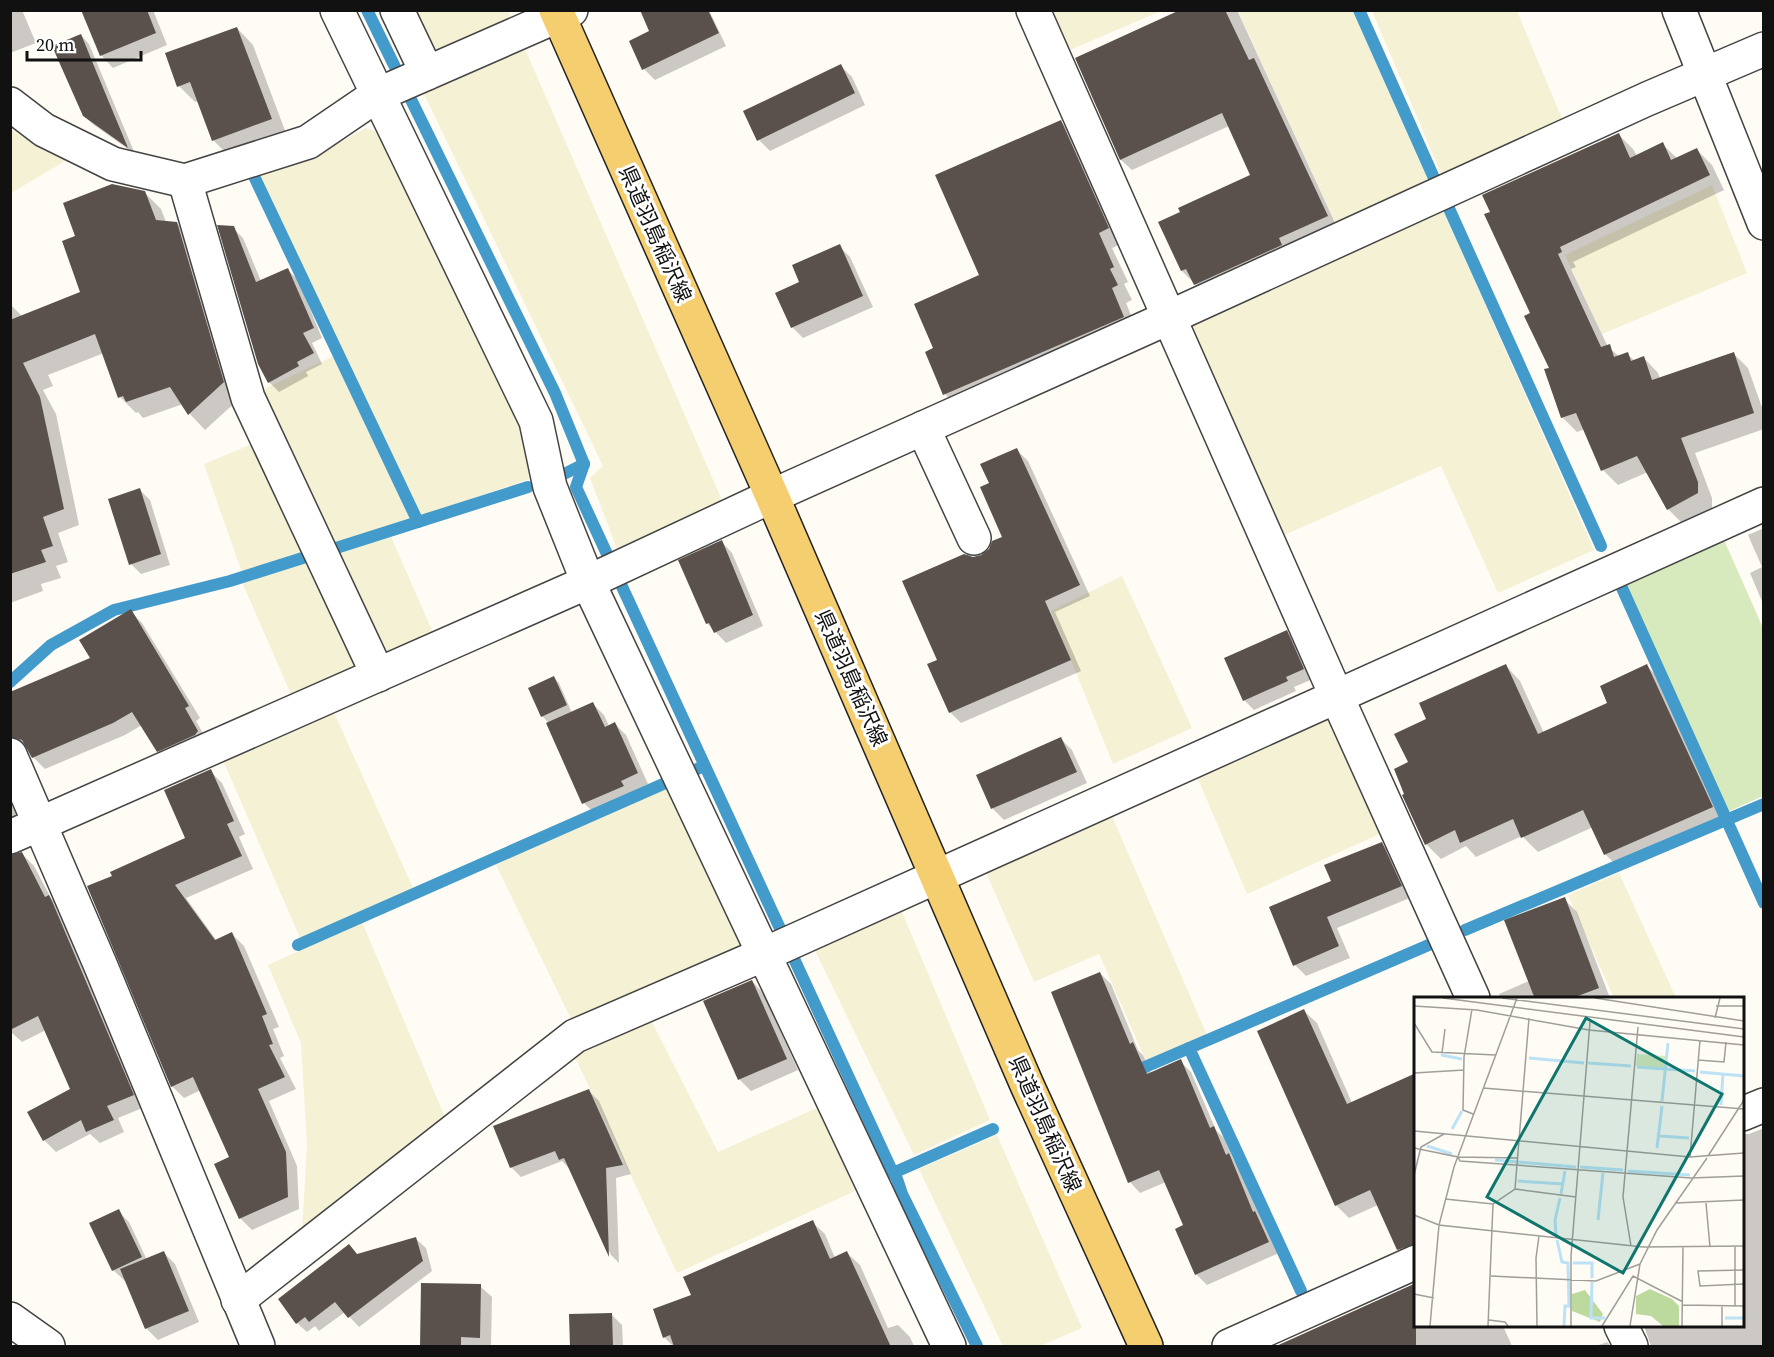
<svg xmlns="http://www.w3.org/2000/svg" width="1774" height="1357" font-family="'Source Serif 4','Noto Sans JP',serif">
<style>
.farmland{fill:#f5f1d5}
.green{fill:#d7eabe}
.shadow{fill:#0003}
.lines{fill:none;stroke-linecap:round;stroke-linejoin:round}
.stream{stroke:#439bcb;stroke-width:12}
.building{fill:#5a514d}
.minor-casing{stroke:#444;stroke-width:36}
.major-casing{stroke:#222;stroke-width:36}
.minor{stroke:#fff;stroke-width:33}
.major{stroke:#f5ce6f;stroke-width:33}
.labels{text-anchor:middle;stroke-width:6;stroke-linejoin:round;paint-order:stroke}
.street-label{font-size:21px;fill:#111;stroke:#fff}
.inset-river{fill:none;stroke:#bbe2f5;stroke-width:3}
.inset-road{fill:none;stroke:#a09e9a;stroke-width:1.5}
.view{fill:#0f766e;fill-opacity:0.15;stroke:#0f766e;stroke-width:3}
.inset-edge{fill:none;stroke:#111;stroke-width:3}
</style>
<rect width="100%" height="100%" fill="#fffcf5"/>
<!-- farmland -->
<g class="farmland">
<polygon points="410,11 508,11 515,25 432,61"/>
<polygon points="1046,11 1161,11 1063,53"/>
<polygon points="1238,11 1353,11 1430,182 1337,226"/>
<polygon points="1372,11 1517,11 1563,121 1442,176"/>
<polygon points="525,49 725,507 619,554 590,478 603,466 422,90"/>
<polygon points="366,128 383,134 519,416 530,479 419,516 257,172 322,152"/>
<polygon points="11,129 43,150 67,160 11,193"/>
<polygon points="1712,185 1747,273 1602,334 1565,255"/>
<polygon points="1442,207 1594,550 1498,593 1441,466 1282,536 1186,320"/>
<polygon points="336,355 414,519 326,546 256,393"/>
<polygon points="262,440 312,551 242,573 204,464"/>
<polygon points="391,537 435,637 383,660 335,554"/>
<polygon points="315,560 366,668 293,699 242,582"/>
<polygon points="1122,576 1192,728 1113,764 1051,611"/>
<polygon points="332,708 414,890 301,940 222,758"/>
<polygon points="1329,713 1382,833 1247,894 1195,772"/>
<polygon points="672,783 747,941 739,956 620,1003 571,1019 495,863"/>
<polygon points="1112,816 1207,1035 1146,1061 1099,954 1034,982 985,870"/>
<polygon points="1619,873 1676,998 1614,998 1568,895"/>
<polygon points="899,905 990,1120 914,1155 811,942"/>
<polygon points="362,922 445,1117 302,1232 307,1146 301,1043 268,965"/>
<polygon points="649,1016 718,1152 819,1107 855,1191 677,1273 572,1051"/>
<polygon points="997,1135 1082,1328 1040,1346 1003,1346 919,1169"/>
</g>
<!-- green -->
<polygon class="green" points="1724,540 1763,628 1763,796 1727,812 1625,584"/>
<!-- shadow -->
<g class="shadow">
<polygon points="10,10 22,10 36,43 10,53"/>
<polygon points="83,10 153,10 167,45 113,68 101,55"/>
<polygon points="641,10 709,10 726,46 655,80 644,69 651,32"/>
<polygon points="1183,10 1237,10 1337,227 1206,295 1182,271 1252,175 1229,126 1132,170 1121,160 1077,58"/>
<polygon points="237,28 253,45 287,136 230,157 213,140 199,101 195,102 179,86"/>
<polygon points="81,35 89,44 135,154 94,125 84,116"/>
<polygon points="841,66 852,77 865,105 770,151 759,140"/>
<polygon points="1061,122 1076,137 1123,243 1112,248 1128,282 1124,284 1132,300 1126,303 1138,332 959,409 945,394 935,349 981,276"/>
<polygon points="1618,134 1633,149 1637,156 1662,144 1678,159 1697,150 1712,165 1724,190 1573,262 1576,267 1571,269 1608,347 1620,357 1627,354 1635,361 1644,358 1658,373 1660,379 1733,353 1748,368 1764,413 1764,429 1695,453 1712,498 1712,508 1683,524 1668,509 1648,472 1618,485 1603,470 1585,429 1577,432 1562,417 1551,369 1532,314 1486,215"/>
<polygon points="144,192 161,209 166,222 177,223 193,239 239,399 205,430 190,414 183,404 143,418 138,412 136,413 120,397 104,353 48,375 53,386 43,390 56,414 79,525 58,533 68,562 56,566 61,578 41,584 43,591 10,603 10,304 23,317 82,293 77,237"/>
<polygon points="233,228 243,238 261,281 288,270 298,280 322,338 312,343 322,364 306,372 308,376 279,392 269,382"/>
<polygon points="839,246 850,257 873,307 803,338 792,327 801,283"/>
<polygon points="1017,450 1028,461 1090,596 1055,612 1081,671 961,723 950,712 939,660 973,558 982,557 1004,538 991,484"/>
<polygon points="140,490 150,500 170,565 141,574 131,564"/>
<polygon points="1764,528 1764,606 1750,573 1762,567 1748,535"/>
<polygon points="722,542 732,553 763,626 726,643 707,623"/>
<polygon points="130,611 142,623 200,718 196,721 209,744 170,763 158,751 142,725 125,735 45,769 33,757 30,750 25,748 14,750 10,753 10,693 93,658"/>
<polygon points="1286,632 1296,641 1313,679 1294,687 1296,691 1254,710 1244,700"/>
<polygon points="1506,666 1520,681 1544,733 1609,703 1647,666 1662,681 1727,822 1620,869 1605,854 1593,827 1538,852 1522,836 1476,857 1466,846 1441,859 1426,844 1410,763 1428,720"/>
<polygon points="554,678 559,683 572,713 593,704 604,715 609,726 615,724 626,735 648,784 631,792 634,797 595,814 584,803 549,723 542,716"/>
<polygon points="1061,739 1072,750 1087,783 1004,820 993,809 978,775"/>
<polygon points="210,771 222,783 245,834 239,837 253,869 186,898 217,941 232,934 244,946 279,1027 273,1029 284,1056 280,1058 296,1089 269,1101 297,1166 299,1209 252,1230 240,1218 231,1158 201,1090 184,1098 172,1086 114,876 187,839"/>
<polygon points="10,790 26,826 10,835"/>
<polygon points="1381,843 1393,855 1412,897 1337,928 1350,958 1306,976 1295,965 1333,882"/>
<polygon points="22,854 34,866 51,898 61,908 145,1107 118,1118 124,1132 100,1143 90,1134 56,1152 44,1140 71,1090 46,1030 22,1042 10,1031 10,857"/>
<polygon points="1564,899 1577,912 1610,998 1500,998 1499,994 1529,981"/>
<polygon points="1100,973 1111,984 1138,1050 1143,1055 1151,1073 1180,1061 1191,1072 1216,1130 1224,1138 1233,1159 1239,1166 1262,1219 1266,1223 1279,1253 1207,1285 1196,1274 1185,1226 1166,1182 1140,1193 1130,1182"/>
<polygon points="752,981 763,993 798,1070 751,1091 740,1080 705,1002"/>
<polygon points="1304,1011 1317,1023 1352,1103 1416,1075 1416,1260 1410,1262 1398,1249 1378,1205 1349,1218 1336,1205"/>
<polygon points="589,1091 599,1101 631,1174 616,1178 619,1263 611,1255 571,1170 562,1161 521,1177 511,1167"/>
<polygon points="1764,1128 1764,1346 1651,1346 1644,1326 1742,1326 1742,1134 1749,1134"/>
<polygon points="118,1211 129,1222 147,1260 164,1253 175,1264 199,1322 158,1340 146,1328 126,1281 125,1281 113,1270"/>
<polygon points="812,1222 825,1234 835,1258 847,1253 860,1265 888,1328 898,1325 910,1337 914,1346 673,1346 664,1337 693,1295"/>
<polygon points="416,1239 426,1248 432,1271 359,1327 345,1312 319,1331 315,1326 307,1332 297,1323 358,1255"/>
<polygon points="480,1286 492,1297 491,1346 422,1346"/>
<polygon points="611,1314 622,1325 623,1346 572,1346"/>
<polygon points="1416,1326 1503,1326 1512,1346 1277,1346"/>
<polygon points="1607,1342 1611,1346 1596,1346"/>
</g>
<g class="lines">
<!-- stream -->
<g class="stream">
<polyline points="367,10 555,393 584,464 576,487 893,1173 897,1179 902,1194 977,1346"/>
<polyline points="1359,10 1434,178"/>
<polyline points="252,172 418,522"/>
<polyline points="1447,204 1601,546"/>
<polyline points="566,473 584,464"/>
<polyline points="333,549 528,487"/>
<polyline points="1622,588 1764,903"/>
<polyline points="10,682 51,645 114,610 230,581 309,556"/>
<polyline points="1465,930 1764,804"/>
<polyline points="298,945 704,766"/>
<polyline points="1189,1048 1301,1291"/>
<polyline points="1131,1073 1431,944"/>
<polyline points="893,1173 993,1129"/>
</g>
</g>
<!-- building -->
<g class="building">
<polygon points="81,10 147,10 156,33 100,56"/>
<polygon points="640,10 708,10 719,33 642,70 629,41 649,31"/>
<polygon points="1180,10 1225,10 1249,60 1254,58 1328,216 1279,238 1282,245 1194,285 1186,269 1181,271 1158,222 1180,212 1178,208 1250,175 1222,113 1120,160 1075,58"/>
<polygon points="237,27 272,119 212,141 190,82 177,87 165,53"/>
<polygon points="81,34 94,66 128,148 83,116 52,46"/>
<polygon points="841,64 855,93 757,141 743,111"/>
<polygon points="1061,120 1109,228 1099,233 1114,267 1110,269 1118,285 1112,288 1124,317 943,395 925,352 933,348 914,304 979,275 935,175"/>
<polygon points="1619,133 1630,158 1663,142 1671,160 1697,148 1710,175 1560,247 1562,252 1558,254 1601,347 1610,344 1614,357 1628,352 1631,361 1644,356 1652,380 1734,352 1754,413 1681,438 1698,482 1698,493 1667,510 1637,456 1601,471 1576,413 1561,418 1544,369 1549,368 1524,316 1530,313 1484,214 1490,212 1482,195"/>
<polygon points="112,184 145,191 156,220 177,222 224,382 188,415 170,387 126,402 123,396 118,398 95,334 23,363 40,397 64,509 43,517 53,546 41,550 46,562 10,574 10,320 80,292 62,241 75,236 63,203"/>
<polygon points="217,225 234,226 256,282 288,268 314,328 303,333 314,353 297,362 299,366 268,383 258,364"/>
<polygon points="840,244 863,296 791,328 775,293 799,282 792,265"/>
<polygon points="1017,448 1080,585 1045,601 1071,660 949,713 927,664 937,660 902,581 964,554 973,557 981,555 989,549 992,541 1002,537 980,487 989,483 980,464"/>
<polygon points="140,488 161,554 129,565 108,499"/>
<polygon points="722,540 753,615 714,633 709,623 706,624 678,560"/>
<polygon points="131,609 189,706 185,708 198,731 195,735 157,752 132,712 113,723 32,758 22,740 10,737 10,692 90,658 79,640"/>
<polygon points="1287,630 1304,669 1286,677 1288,681 1243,701 1224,658"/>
<polygon points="1506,664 1538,734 1607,703 1600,686 1647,664 1713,807 1604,855 1583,810 1521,838 1513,819 1460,843 1455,830 1425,845 1402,795 1404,794 1394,769 1408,762 1394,734 1426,719 1419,703"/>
<polygon points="554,676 567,705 541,717 528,688"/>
<polygon points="593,702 605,727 615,722 638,773 621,781 624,786 582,804 546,723"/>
<polygon points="1061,737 1077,772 991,809 976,775"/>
<polygon points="211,769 234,821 227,824 242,856 175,885 215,940 232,932 267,1014 262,1016 273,1044 269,1045 285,1077 258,1089 286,1152 288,1197 239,1219 214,1164 229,1157 193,1077 171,1087 87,886 112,876 110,872 185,838 164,790"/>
<polygon points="1382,842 1402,886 1327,917 1339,946 1293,966 1269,907 1331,881 1324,865"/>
<polygon points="22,852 45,897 49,895 52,901 134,1095 107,1106 114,1120 86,1132 81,1120 43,1141 27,1112 70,1089 38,1016 10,1030 10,855"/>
<polygon points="1565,897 1599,988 1570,999 1535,999 1504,920"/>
<polygon points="1100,972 1130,1044 1133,1042 1147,1074 1181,1059 1210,1128 1214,1126 1226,1155 1229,1153 1253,1212 1255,1211 1269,1242 1195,1275 1175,1229 1183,1225 1159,1170 1128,1183 1051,992"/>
<polygon points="752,980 787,1059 738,1080 703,1001"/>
<polygon points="1304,1009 1347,1104 1416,1073 1416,1244 1397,1250 1370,1190 1335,1206 1257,1031"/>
<polygon points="589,1089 623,1165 606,1168 609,1257 564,1158 559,1160 555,1151 510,1168 493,1126"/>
<polygon points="119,1209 142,1257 112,1271 89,1223"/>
<polygon points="813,1220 830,1259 847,1251 891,1347 674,1347 670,1335 663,1338 653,1309 691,1295 683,1277"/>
<polygon points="416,1237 423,1261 348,1318 335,1302 309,1322 305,1317 296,1324 278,1299 349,1244 357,1254"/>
<polygon points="164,1251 189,1311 145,1329 120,1269"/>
<polygon points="421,1283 481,1284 480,1338 461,1337 461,1347 420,1347"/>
<polygon points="1416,1283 1416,1347 1274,1347"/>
<polygon points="612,1313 613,1347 570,1347 569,1314"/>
</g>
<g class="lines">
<defs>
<g id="minor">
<polyline points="337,10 536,421 550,487 588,582 949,1346"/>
<polyline points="397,10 427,73"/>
<polyline points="1033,10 1336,695 1473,998"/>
<polyline points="1679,10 1764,223"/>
<polyline points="10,104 44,130 113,164 185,181 308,142 377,95 571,10"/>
<polyline points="185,181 248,398 378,675"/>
<polyline points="923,428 974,538"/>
<polyline points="10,755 100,964 258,1346"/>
<polyline points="10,837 588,582 772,496 1170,317 1647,99 1764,49"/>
<polyline points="1742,1114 1764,1105"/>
<polyline points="238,1300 575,1036 776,949 1764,504"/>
<polyline points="10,1319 48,1346"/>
<polyline points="1621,1326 1631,1346"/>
<polyline points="1229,1346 1416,1262"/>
</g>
<polyline id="major" points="556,10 772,496 1027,1085 1146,1346"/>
</defs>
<!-- minor casing -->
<use href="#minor" class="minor-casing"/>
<!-- major casing -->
<use href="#major" class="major-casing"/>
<!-- minor -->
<use href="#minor" class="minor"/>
<!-- major -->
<use href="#major" class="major"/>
</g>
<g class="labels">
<!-- street labels -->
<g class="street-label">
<text transform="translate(655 234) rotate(66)" y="7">県道羽島稲沢線</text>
<text transform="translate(851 678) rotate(66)" y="7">県道羽島稲沢線</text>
<text transform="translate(1045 1124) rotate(66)" y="7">県道羽島稲沢線</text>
</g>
</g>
<!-- overview -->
<g transform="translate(1414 997)">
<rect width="330" height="330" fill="#fffcf5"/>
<path d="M 223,57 L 252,59 L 251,72 L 222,69 Z" fill="#d7eabe"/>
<path d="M 236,292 L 258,302 L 265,309 L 265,329 L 249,329 L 237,319 L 222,317 L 222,299 ZM 171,293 L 189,317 L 186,325 L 158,314 L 158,297 Z" fill="#bcda9e"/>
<path class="inset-river" d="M 27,58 L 48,62M 115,61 L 170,66M 174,66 L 217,69M 223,70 L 281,74M 286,75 L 330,79M 248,104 L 254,46M 307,108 L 309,77M 38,132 L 48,114M 246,139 L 275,141M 13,149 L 38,157M 243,151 L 248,109M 81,163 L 162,170M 166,170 L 209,173M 214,174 L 276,178M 104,184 L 149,187M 147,197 L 151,174M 184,223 L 189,176M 142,238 L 141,223 L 146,201M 143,243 L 148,265 L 154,266 L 155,309 L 151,309 L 150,329M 159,266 L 178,266 L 178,281M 178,285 L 177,321 L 191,321M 311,321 L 330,321"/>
<path class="inset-road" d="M 29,1 L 330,40M 88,1 L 330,32M 103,1 L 40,170 L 25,228 L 229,250 L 330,249M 181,1 L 330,24M 0,9 L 63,13 L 175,33 L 330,48M 302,9 L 330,9M 58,12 L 50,60 L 49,113 L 59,117M 301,21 L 306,1M 0,26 L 18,55 L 82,58M 28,56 L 31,32M 284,63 L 310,65 L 312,45M 0,76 L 50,73M 69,91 L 330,112M 0,134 L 276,160 L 330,156M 0,151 L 44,160 L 46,164 L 277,181 L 330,179M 294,159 L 330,103M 44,160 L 104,161M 276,160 L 286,43M 0,178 L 7,150 L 30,137M 101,192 L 162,200M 31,202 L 79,207 L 101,192 L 115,21M 261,206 L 330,203M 292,206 L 296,250M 0,218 L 25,228 L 16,329M 217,249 L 209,200 L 224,30M 330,273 L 284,274 L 286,289 L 330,287M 77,279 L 182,284 L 226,267M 0,297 L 20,301M 269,308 L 330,309M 321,309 L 321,249M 75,323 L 91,325 L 94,329M 74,329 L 79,207M 123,329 L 122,261 L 125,239M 157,329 L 157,259 L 176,25M 188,329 L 219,279 L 269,305M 216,329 L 226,267 L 243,233 L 293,161M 268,329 L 269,250M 308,329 L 308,309"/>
<path class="view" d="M 172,21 L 308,97 L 209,276 L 73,200 Z"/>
<rect width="330" height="330" class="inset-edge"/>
</g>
<!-- border -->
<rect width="1774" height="1357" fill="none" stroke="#111111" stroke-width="24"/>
<!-- scale -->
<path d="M27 51v9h114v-9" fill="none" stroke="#111111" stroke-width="3"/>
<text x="36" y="51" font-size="18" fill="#111111" stroke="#ffffff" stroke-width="4.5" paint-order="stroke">20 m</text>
</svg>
